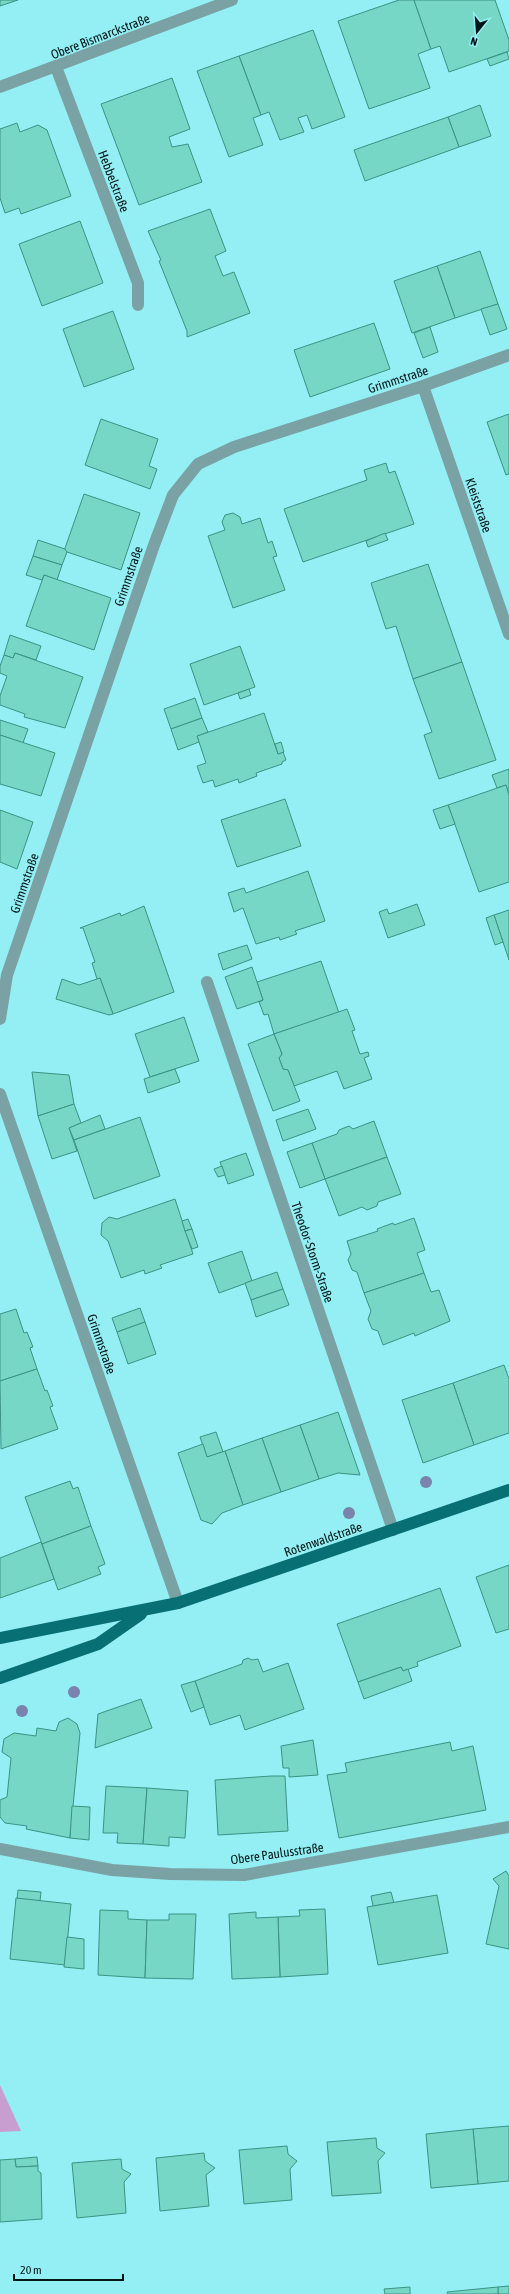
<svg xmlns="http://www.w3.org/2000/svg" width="509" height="2294" font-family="'Asap Condensed',sans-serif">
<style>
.green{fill:#c89dd0}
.building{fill:#76d7c6;stroke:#3a9384}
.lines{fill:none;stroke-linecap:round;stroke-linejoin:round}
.minor{stroke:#7aa2a4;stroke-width:12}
.major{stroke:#086f74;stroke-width:12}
.tree{fill:#7983ab}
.labels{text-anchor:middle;stroke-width:3;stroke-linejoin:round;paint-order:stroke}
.street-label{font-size:13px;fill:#001517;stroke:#93eff4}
</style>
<rect width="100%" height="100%" fill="#93eff4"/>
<!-- green -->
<polygon class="green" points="0,2085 21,2131 0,2132"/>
<!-- building -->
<g class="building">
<polygon points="0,0 18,0 0,6"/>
<polygon points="399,0 414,0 431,49 418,54 430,88 369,109 338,21"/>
<polygon points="414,0 495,0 509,40 509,51 449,72 440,46 431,49"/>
<polygon points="313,30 345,117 312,129 307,115 298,118 304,132 280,140 269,112 261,115 239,56"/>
<polygon points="507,52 509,59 490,66 487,59"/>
<polygon points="239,56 261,115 253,118 263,145 229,157 197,71"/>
<polygon points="172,78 190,129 169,137 172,147 188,144 202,182 139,205 101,104"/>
<polygon points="480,105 491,136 459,147 448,117"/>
<polygon points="448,117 459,147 365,181 354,150"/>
<polygon points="17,123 20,132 38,125 47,130 71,196 21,214 19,208 5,213 0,198 0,129"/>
<polygon points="210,209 226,251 215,256 223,276 234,272 250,313 187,337 187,331 159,261 161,260 148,231"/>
<polygon points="80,221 103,283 42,306 19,244"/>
<polygon points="480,251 498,304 455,318 437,266"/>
<polygon points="437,266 455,318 412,333 394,281"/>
<polygon points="498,304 507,329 490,335 481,309"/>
<polygon points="113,311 134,369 84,387 63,329"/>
<polygon points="374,323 390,369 310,397 294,350"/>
<polygon points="430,327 438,352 423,358 414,333"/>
<polygon points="509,414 509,474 506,475 487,422"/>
<polygon points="101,419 158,439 149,466 157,469 150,489 85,465"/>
<polygon points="386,463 389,473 395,471 414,524 303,562 284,509 367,480 364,470"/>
<polygon points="84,494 140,513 121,570 64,551"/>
<polygon points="233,513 240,517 242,524 260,518 268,543 272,541 277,556 273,557 285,590 233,608 208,536 225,530 222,522 225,515"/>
<polygon points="385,533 388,540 368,547 366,541"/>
<polygon points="38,540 65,549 67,552 62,565 33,556"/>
<polygon points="33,556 62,565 57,580 44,575 42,580 26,575"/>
<polygon points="428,564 462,662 413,679 396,626 386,629 371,583"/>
<polygon points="44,575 111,598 94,650 26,626"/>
<polygon points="10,635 41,646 36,660 15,653 13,658 4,655"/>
<polygon points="240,646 255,687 204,705 190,664"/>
<polygon points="15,653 83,677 65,728 24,717 25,714 0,705 0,696 7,676 0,673 0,666 4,655 13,658"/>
<polygon points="462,662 496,760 439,779 424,735 432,732 413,679"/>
<polygon points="249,689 251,695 240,699 238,693"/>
<polygon points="195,698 202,718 171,729 164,709"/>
<polygon points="264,713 278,754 283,752 286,760 282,762 282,764 256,773 257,776 239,783 238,779 215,787 213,780 203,783 197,766 206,763 197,736"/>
<polygon points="202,718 208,732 197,736 199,742 178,750 171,729"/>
<polygon points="0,720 28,729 23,743 0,735"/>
<polygon points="0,735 55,753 41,796 0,784"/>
<polygon points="281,742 284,752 278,754 275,744"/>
<polygon points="509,769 509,795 506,785 497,788 492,775"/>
<polygon points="506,785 509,795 509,882 479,892 448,805"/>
<polygon points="285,799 301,846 237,867 221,820"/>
<polygon points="448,805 455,824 440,829 433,810"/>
<polygon points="0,810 33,822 17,869 0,862"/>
<polygon points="308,871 325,921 295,931 297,934 280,940 279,937 256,944 243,908 234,912 228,893 244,888 246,893"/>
<polygon points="417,904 425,925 388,938 379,912 387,909 389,914"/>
<polygon points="144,906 174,992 113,1014 100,978 97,979 92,963 95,962 83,928 80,928 120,913 121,916"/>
<polygon points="509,910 509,960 494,915"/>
<polygon points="494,915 503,942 495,945 486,918"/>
<polygon points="247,945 252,959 223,970 218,954"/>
<polygon points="321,961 339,1013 274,1034 268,1014 264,1015 259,1002 263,1000 257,982"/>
<polygon points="252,967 263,1000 237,1009 225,977"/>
<polygon points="100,978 113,1014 109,1015 56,999 62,979 79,985"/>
<polygon points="347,1009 355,1030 352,1031 360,1054 368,1052 369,1056 364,1058 372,1079 344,1089 337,1071 294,1086 288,1070 283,1069 279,1058 282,1054 274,1034"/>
<polygon points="184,1017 199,1061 150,1077 135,1034"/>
<polygon points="274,1034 282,1054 279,1058 283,1069 288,1070 300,1101 273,1111 248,1044"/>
<polygon points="175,1069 180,1082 148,1093 144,1079"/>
<polygon points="32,1072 69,1075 74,1104 38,1116"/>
<polygon points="74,1104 81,1123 69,1128 77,1151 52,1159 38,1116"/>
<polygon points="308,1109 316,1129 283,1141 276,1120"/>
<polygon points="100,1115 105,1129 74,1140 69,1128"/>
<polygon points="140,1117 160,1176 94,1199 74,1140"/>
<polygon points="374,1121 387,1157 325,1179 312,1143 337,1134 339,1130 349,1126 353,1129"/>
<polygon points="312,1143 325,1179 300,1188 287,1152"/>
<polygon points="246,1153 254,1175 228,1184 220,1162"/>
<polygon points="387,1157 401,1194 378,1202 377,1206 367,1210 362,1207 339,1216 325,1179"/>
<polygon points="222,1166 225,1175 218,1177 214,1169"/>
<polygon points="175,1199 193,1254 160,1265 162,1268 145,1274 144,1270 121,1278 108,1241 101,1235 102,1223 109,1217 117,1219"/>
<polygon points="414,1218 425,1250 417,1253 424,1273 364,1293 357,1272 352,1270 348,1260 351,1254 347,1241 378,1231 377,1229 393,1223 394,1225"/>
<polygon points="188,1219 192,1229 185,1231 182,1221"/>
<polygon points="192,1229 198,1247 192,1249 185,1231"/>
<polygon points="242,1251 252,1281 219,1293 208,1263"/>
<polygon points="277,1272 283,1289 251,1300 245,1283"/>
<polygon points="424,1273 431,1292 439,1290 450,1321 415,1336 414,1333 383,1345 378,1331 372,1329 368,1319 371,1311 364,1293"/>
<polygon points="283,1289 289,1305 256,1317 251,1300"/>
<polygon points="140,1308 145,1322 117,1332 112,1318"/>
<polygon points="16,1309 24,1333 27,1332 33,1347 30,1348 37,1369 0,1381 0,1314"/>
<polygon points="145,1322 156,1354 128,1364 117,1332"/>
<polygon points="504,1365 509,1379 509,1433 474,1445 453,1383"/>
<polygon points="37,1369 45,1391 47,1390 53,1406 50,1407 58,1429 1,1449 0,1381"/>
<polygon points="453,1383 474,1445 423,1463 402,1400"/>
<polygon points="338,1412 360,1475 338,1473 319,1479 300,1425"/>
<polygon points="300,1425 319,1479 281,1492 262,1438"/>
<polygon points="216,1432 223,1452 207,1457 200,1437"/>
<polygon points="262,1438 281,1492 243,1505 225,1451"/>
<polygon points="203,1444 207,1457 225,1451 243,1505 222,1513 212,1524 201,1520 178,1453"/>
<polygon points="70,1481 73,1489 78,1487 91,1526 42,1544 25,1497"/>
<polygon points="91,1526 105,1564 98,1567 101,1574 58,1590 42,1544"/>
<polygon points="41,1542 54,1579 0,1598 0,1558"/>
<polygon points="509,1565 509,1629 496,1633 476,1577"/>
<polygon points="440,1588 461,1646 417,1662 418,1666 403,1671 401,1667 358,1682 337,1624"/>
<polygon points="248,1658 252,1660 258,1659 263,1672 288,1663 304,1709 245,1730 240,1715 210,1725 195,1681 242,1664 243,1660"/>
<polygon points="401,1667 403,1671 408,1669 412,1681 364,1699 358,1682"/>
<polygon points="195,1681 204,1707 191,1712 181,1685"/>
<polygon points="141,1699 152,1728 95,1748 98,1714"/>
<polygon points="68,1718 77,1724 80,1733 70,1838 26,1829 27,1826 5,1823 0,1817 0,1800 7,1797 11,1758 2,1752 4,1739 14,1733 36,1736 37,1728 56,1731 59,1722"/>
<polygon points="313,1740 318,1775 289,1777 289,1768 283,1768 281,1746"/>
<polygon points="450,1742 452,1751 473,1746 486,1810 339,1838 327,1775 347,1772 345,1763"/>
<polygon points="271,1776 285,1776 288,1831 218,1835 215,1780"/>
<polygon points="106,1786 147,1788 143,1844 117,1843 118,1833 103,1833"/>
<polygon points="147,1788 188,1791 185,1838 169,1837 169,1846 143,1844"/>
<polygon points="72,1806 90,1807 89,1840 70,1838"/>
<polygon points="506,1871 509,1876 509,1949 486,1944 499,1886 493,1879"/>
<polygon points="18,1890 41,1892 40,1901 17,1899"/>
<polygon points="391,1892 394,1903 373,1906 371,1896"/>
<polygon points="437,1895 448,1953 378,1965 367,1907"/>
<polygon points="16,1898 71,1904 65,1965 10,1959"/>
<polygon points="325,1909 328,1974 280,1977 278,1917 300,1916 299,1910"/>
<polygon points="100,1910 128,1911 128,1919 147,1920 145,1978 98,1975"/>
<polygon points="256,1912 256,1918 278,1917 280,1977 232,1979 229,1914"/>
<polygon points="169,1914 196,1914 193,1979 145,1978 147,1920 169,1920"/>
<polygon points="67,1937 84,1939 84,1969 64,1967"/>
<polygon points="509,2126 509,2181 478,2184 473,2129"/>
<polygon points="473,2129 478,2184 431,2188 426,2134"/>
<polygon points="376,2138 377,2148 385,2153 378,2161 381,2193 332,2196 327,2142"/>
<polygon points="287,2146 288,2154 297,2161 290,2169 292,2200 244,2204 239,2150"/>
<polygon points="204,2153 205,2161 215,2168 206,2175 209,2206 160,2211 156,2158"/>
<polygon points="37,2157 38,2166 16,2167 15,2159"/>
<polygon points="15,2159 16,2167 38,2166 38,2171 41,2173 42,2219 0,2222 0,2160"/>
<polygon points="121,2159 122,2169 131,2174 124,2182 126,2213 77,2218 72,2163"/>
<polygon points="509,2286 509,2294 498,2294 498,2287"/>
<polygon points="410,2287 410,2294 385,2294 384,2289"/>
<polygon points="498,2287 498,2294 448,2294 447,2292"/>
</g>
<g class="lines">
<!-- minor -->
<g class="minor">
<polyline points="56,67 138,283 138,305"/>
<polyline points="0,87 232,0"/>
<polyline points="423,386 509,634"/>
<polyline points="207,982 393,1530"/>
<polyline points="0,1019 7,975 154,545 173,495 198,464 234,447 423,386 509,355"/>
<polyline points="0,1094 178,1603"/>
<polyline points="0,1849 112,1870 170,1874 244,1875 509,1827"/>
</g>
<!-- major -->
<g class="major">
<polyline points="0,1638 178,1603 509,1490"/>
<polyline points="0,1678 98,1644 141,1614"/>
</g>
</g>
<!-- trees -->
<g class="tree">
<circle cx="426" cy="1482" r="6"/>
<circle cx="349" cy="1513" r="6"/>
<circle cx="74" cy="1692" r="6"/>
<circle cx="22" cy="1711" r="6"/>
</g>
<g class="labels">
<!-- street labels -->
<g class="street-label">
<text transform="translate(100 36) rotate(-21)" y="5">Obere Bismarckstraße</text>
<text transform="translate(114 181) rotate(69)" y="5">Hebbelstraße</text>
<text transform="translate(398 379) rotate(-18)" y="5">Grimmstraße</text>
<text transform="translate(479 505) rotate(71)" y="5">Kleiststraße</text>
<text transform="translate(128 576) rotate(-71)" y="5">Grimmstraße</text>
<text transform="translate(24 883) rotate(-71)" y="5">Grimmstraße</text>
<text transform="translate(313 1252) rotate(71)" y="5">Theodor-Storm-Straße</text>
<text transform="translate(102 1344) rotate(71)" y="5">Grimmstraße</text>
<text transform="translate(323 1539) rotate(-19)" y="5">Rotenwaldstraße</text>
<text transform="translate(277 1853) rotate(-8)" y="5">Obere Paulusstraße</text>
</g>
</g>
<!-- north arrow -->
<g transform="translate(477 32) rotate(197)" stroke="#93eff4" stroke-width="3" paint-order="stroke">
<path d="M0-3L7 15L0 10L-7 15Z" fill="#001517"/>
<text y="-6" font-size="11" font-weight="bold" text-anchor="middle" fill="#001517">N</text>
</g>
<!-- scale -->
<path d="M14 2274v6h109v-6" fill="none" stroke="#001517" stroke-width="2"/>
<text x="20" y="2274" font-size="12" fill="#001517" stroke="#93eff4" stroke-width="3" paint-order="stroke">20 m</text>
</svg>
